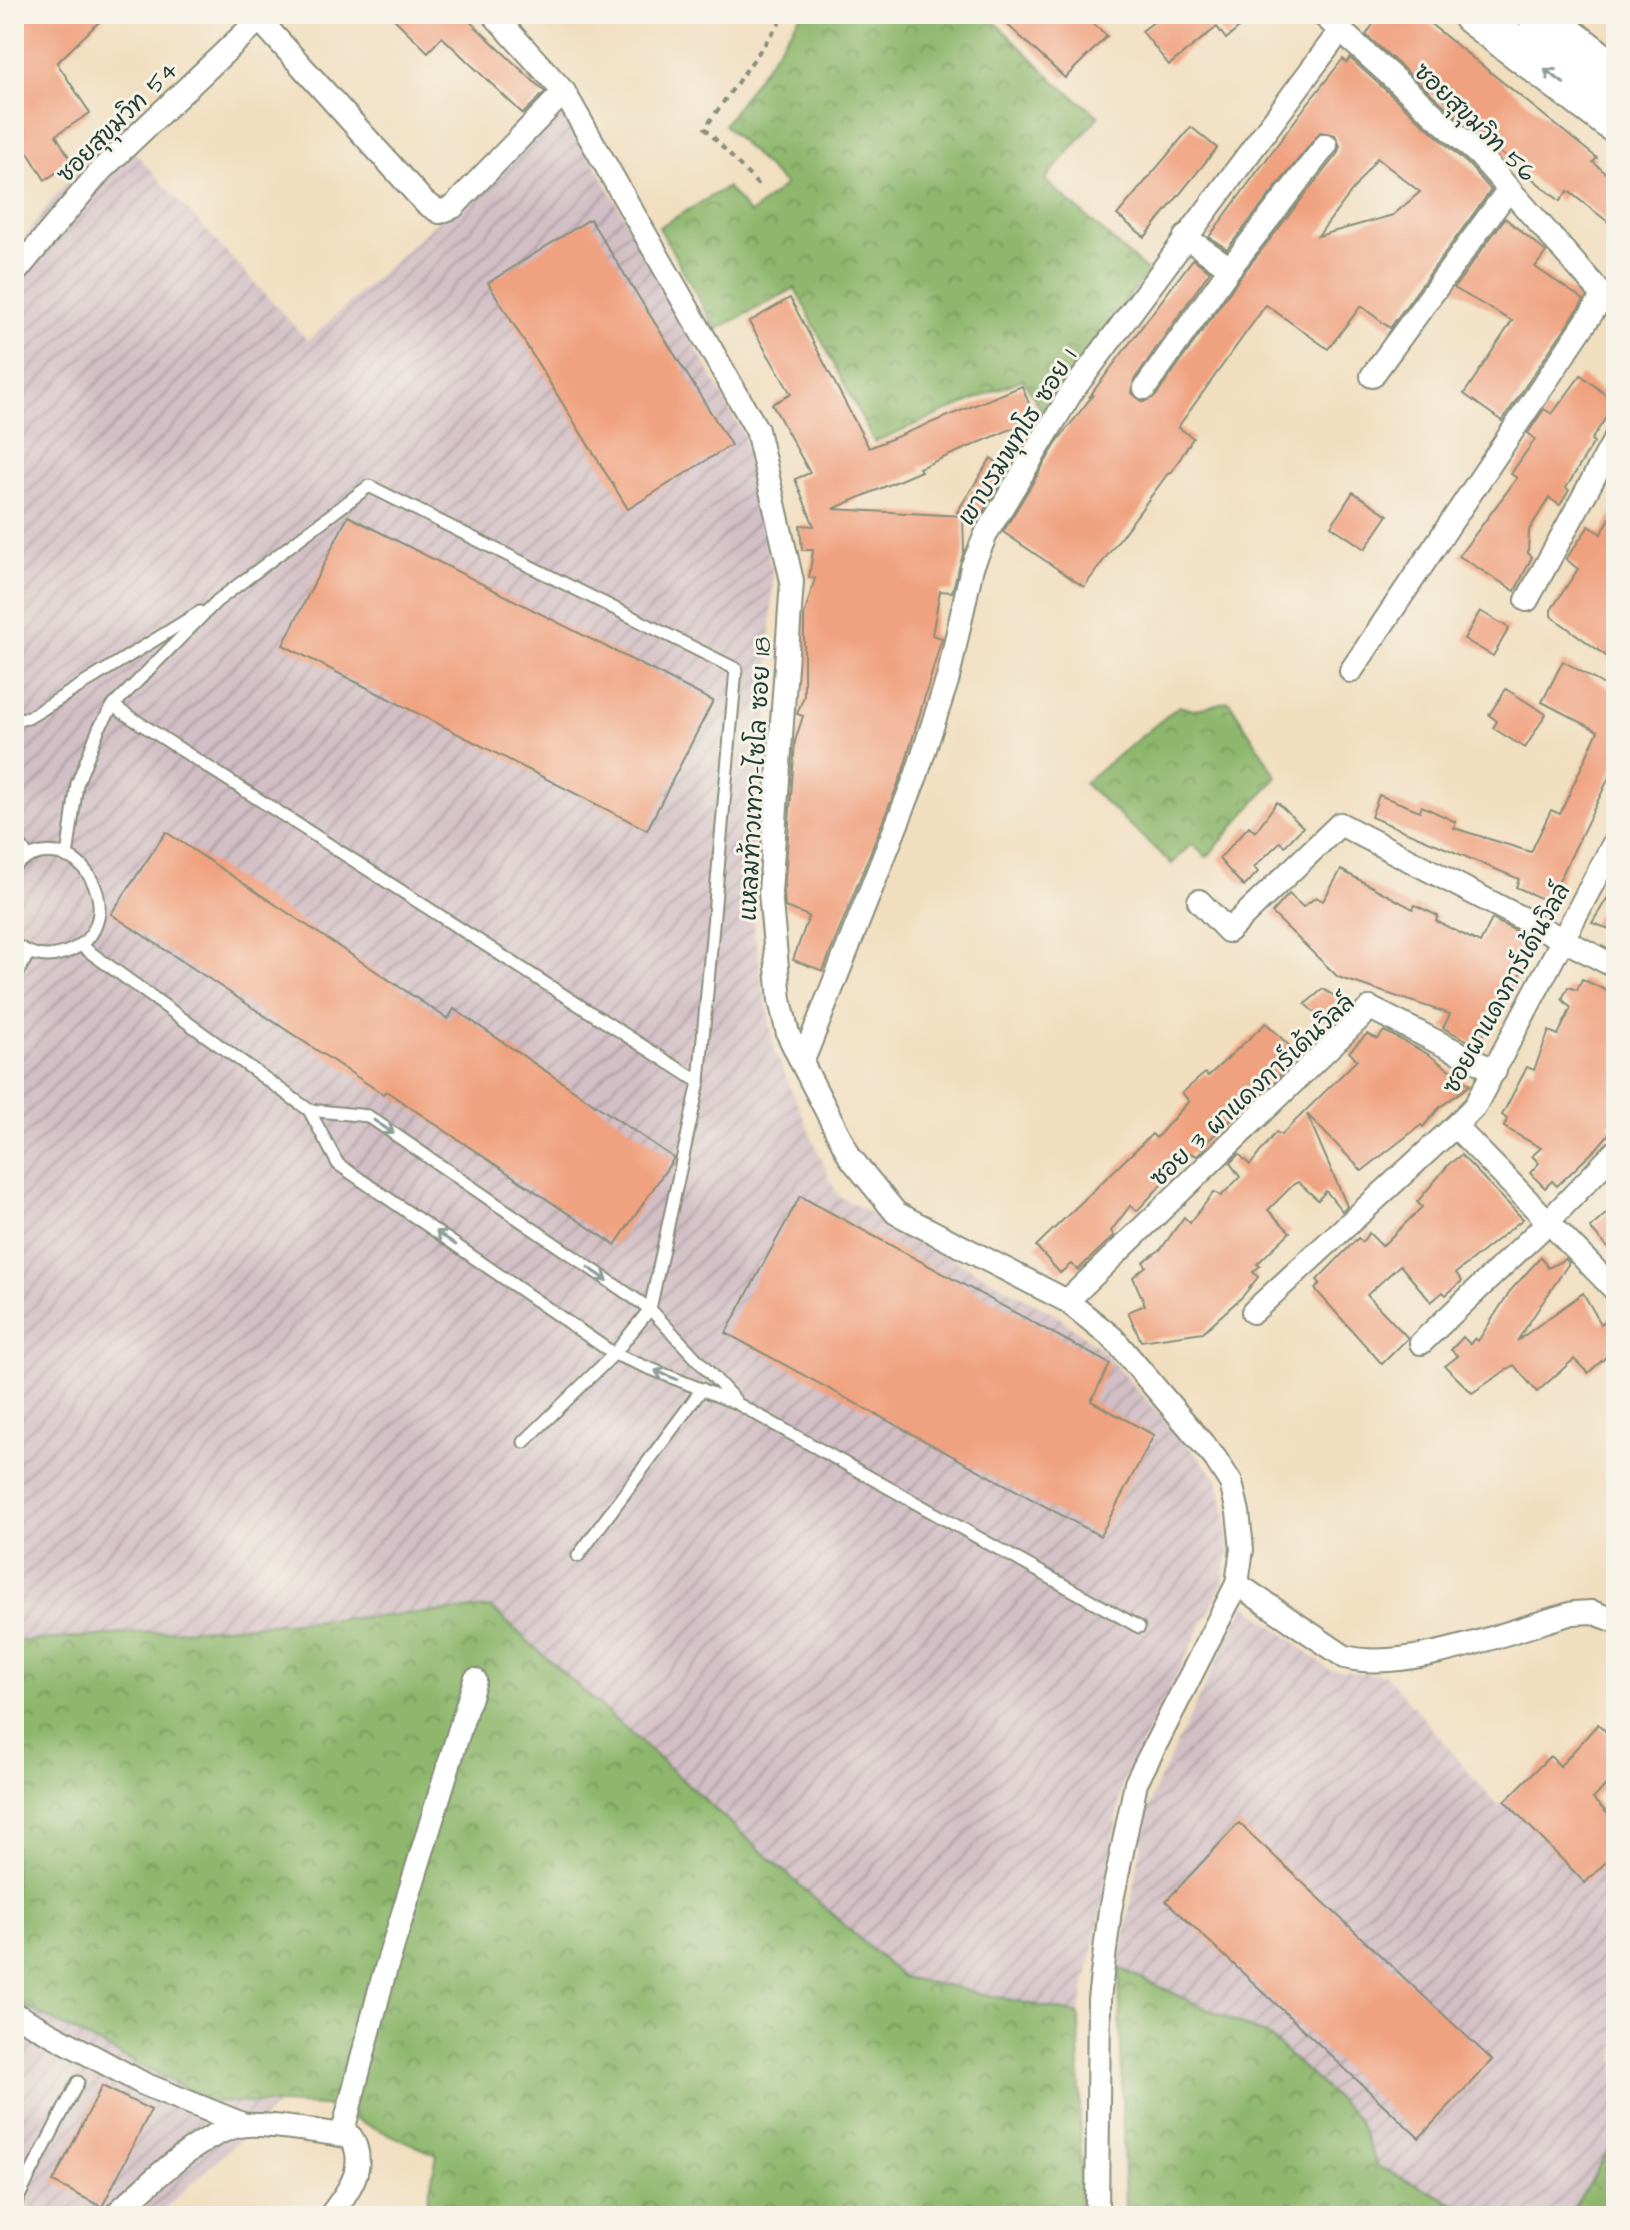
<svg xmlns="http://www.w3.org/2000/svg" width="1630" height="2230" font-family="'Architects Daughter','Playpen Sans Thai',sans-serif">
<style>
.industrial{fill:url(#industrial-furrows)}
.forest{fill:url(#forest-crowns);stroke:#567a50;stroke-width:2}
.building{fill:#f0a17f;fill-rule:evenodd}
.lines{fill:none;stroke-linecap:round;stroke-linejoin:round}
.lane-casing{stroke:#888e7a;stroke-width:15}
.street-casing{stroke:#888e7a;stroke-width:26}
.highway-casing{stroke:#888e7a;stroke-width:44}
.path{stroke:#888e7a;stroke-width:4;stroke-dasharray:6 6;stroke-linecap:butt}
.lane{stroke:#fff;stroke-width:11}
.street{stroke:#fff;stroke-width:22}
.highway{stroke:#fff;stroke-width:40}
.oneway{stroke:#8f9e9a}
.labels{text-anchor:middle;stroke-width:6;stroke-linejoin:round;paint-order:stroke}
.street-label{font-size:24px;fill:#1f3d34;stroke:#f7f3e8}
</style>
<defs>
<pattern id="industrial-furrows" width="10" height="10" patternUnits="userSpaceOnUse" patternTransform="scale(2)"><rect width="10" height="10" fill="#d2bec5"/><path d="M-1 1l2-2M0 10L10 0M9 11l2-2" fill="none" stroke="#aa9ca1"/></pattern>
<pattern id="forest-crowns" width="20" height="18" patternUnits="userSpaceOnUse" patternTransform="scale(2)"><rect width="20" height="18" fill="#8eb76d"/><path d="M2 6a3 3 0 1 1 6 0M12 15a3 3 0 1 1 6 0" fill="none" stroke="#73965a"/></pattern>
</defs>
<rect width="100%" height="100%" fill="#f7f3e8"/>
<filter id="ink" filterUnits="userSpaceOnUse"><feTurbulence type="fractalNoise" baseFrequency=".0125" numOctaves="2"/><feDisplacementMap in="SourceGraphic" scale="16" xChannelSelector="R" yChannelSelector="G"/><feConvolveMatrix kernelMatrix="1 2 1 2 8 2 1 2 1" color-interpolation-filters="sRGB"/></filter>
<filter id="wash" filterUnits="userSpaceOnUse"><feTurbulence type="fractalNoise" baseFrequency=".006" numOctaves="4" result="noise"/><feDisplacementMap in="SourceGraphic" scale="32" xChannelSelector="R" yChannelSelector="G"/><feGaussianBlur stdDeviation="1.8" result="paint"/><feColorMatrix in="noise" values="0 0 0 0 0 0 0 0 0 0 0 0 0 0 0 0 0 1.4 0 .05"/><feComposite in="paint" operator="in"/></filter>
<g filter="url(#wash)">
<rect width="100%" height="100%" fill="#f1debf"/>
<!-- industrial -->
<g class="industrial">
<polygon points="563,105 744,436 773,577 767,722 748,895 775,1052 837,1195 1058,1316 1100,1349 1218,1479 1225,1508 1230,1549 1221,1587 1123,1782 1101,1915 1079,2014 902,1977 491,1609 14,1642 14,254 51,201 113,129 308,341"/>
<polygon points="1245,1604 1330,1670 1386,1675 1498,1806 1550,1756 1616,1822 1616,2139 1569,2216 1481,2216 1377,2166 1357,2118 1119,1968 1147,1813 1157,1784"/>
<polygon points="14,2001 210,2101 280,2103 156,2216 14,2216"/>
</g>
<!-- forest -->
<g class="forest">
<polygon points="802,14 987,14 1058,84 1099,116 1045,180 1148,272 1042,412 1023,379 874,442 795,288 716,330 659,227 727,187 750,214 785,185 724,125"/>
<polygon points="1229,701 1277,777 1207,857 1191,844 1172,864 1084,783 1179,706 1193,710"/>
<polygon points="491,1608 902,1977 1079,2014 1081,2216 424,2216 437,2155 325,2106 210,2101 14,2001 14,1642"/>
<polygon points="1119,1968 1271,2038 1357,2118 1377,2166 1481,2216 1125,2216"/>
<polygon points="1616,2139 1616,2216 1569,2216"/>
</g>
<g id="blocks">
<!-- building -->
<g class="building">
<polygon points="14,14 107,14 57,63 90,113 56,135 72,162 45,180 14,130"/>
<polygon points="389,14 462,14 545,92 523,114 442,37 428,52"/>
<polygon points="996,14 1083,14 1107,36 1065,78"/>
<polygon points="1164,14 1233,14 1230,17 1239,28 1226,39 1217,27 1169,65 1142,31"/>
<polygon points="1380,14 1418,14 1597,158 1593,162 1616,182 1616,228 1568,191 1560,201 1464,123 1366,35"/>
<path d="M 1350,58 L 1469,165 L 1491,190 L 1390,328 L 1361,306 L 1328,349 L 1266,305 L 1178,427 L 1193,438 L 1171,473 L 1169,472 L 1084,587 L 1003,532 L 1059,439 L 1093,395 L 1089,397 L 1193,259 L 1210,271 L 1134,380 L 1132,393 L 1143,402 L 1156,396 L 1241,276 L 1337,154 L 1340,146 L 1335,135 L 1320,132 L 1227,249 L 1209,237 L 1308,103 L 1343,59 L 1347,63 ZM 1377,158 L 1420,192 L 1393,215 L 1318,236 Z"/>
<polygon points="1191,127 1217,148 1145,237 1117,215"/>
<polygon points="1505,218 1546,252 1535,267 1584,300 1502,421 1464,394 1512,321 1454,288"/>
<polygon points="590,219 731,445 628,509 488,283"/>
<polygon points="790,298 869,448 1022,386 1035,419 919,468 921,471 833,509 963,516 964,551 952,592 940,591 932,635 942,638 903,771 823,971 793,960 809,916 785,907 784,892 795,741 803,716 797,714 804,696 804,616 815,578 809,578 813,550 802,550 800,525 814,526 795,479 810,473 772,404 791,394 749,322"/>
<polygon points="1581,375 1616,403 1591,440 1594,442 1566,488 1569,490 1560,505 1549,498 1529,530 1528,553 1532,557 1515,591 1459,556 1517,478 1511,474 1535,439 1528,433 1544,409 1552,414"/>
<polygon points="991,458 1008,471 977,522 957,512"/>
<polygon points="1353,492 1388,515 1365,549 1331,526"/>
<polygon points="1616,508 1616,663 1551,616 1551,610 1578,569 1566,559 1589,526 1601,534"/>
<polygon points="348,516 713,701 647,830 283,645"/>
<polygon points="1480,611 1509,628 1493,656 1464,639"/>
<polygon points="1563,661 1616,692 1616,763 1549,902 1516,887 1519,879 1371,817 1379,795 1420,811 1422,806 1456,822 1454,828 1531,852 1551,810 1560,814 1598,731 1542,702"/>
<polygon points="1506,689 1546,714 1525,748 1493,728 1497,721 1489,715"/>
<polygon points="1277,802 1303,827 1285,846 1280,842 1254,867 1258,872 1244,887 1219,859 1249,826 1255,832"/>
<polygon points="166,832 448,1019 454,1009 674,1158 615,1245 386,1091 383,1094 111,914"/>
<polygon points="1341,870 1413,909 1415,905 1438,916 1436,921 1480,943 1492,919 1528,937 1524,947 1531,950 1517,982 1501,1014 1495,1011 1478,1046 1443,1028 1450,1014 1338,977 1272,913 1289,894 1303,907 1316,897 1323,901"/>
<polygon points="1616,884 1616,931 1592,923"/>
<polygon points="1582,979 1616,995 1616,1115 1608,1124 1613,1129 1597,1148 1557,1186 1552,1181 1545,1188 1530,1173 1539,1163 1532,1156 1541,1148 1504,1127 1507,1119 1502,1115 1527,1067 1534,1070 1549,1031 1558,1035 1571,1008 1562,999 1568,987 1577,990"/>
<polygon points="1323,989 1346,1003 1325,1022 1305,1004"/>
<polygon points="1266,1023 1297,1053 1275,1081 1204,1144 1206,1147 1197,1156 1191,1153 1137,1211 1130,1206 1111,1231 1114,1236 1086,1262 1078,1270 1071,1264 1060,1273 1036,1246 1152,1134 1156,1138 1189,1101 1182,1093 1205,1073 1208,1076"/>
<polygon points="1384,1031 1428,1054 1470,1085 1439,1108 1423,1127 1421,1125 1362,1171 1307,1114 1347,1206 1342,1211 1326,1191 1318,1200 1298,1182 1294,1184 1268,1210 1290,1232 1257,1264 1260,1266 1253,1272 1258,1277 1242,1297 1203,1332 1141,1341 1128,1312 1145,1305 1133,1277 1146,1266 1143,1262 1161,1249 1184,1217 1190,1223 1214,1192 1221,1196 1240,1177 1230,1163 1239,1154 1250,1165 1276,1132 1281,1135 1357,1060 1349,1052 1367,1034 1378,1039"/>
<polygon points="1461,1155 1523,1219 1456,1273 1462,1281 1446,1295 1443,1292 1431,1302 1400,1265 1367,1295 1408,1338 1382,1364 1315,1289 1320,1283 1317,1280 1358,1238 1362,1242 1369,1233 1382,1246 1422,1207 1417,1202 1449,1164"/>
<polygon points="800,1196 1110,1364 1091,1401 1154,1435 1100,1536 726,1333"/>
<polygon points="1616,1205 1616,1257 1590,1228"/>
<polygon points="1541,1257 1548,1268 1565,1259 1569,1263 1517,1341 1583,1293 1601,1324 1616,1313 1616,1348 1588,1373 1574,1359 1537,1392 1514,1365 1472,1393 1445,1366 1458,1356 1451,1350 1463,1337 1470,1344 1475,1338 1478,1341 1510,1291"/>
<polygon points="1598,1724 1616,1741 1616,1774 1593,1799 1616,1822 1616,1852 1585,1883 1505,1801 1550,1756 1560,1766"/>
<polygon points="1239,1823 1492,2060 1419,2138 1166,1901"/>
<polygon points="102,2086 151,2110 102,2207 53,2182"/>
</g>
</g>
</g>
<g filter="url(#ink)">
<use href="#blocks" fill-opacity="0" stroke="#888e7a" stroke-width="2"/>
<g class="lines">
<defs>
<g id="lane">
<polyline points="113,706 699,1082 650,1309 614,1354 524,1442"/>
<polyline points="14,719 28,718 200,612"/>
<polyline points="14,835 28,857"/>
<polyline points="67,857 77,784 99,728 113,706 217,601 369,486 736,669 699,1082"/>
<path d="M 14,866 C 83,812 140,934 60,954 C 44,959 27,954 14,943"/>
<polyline points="80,945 309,1110 338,1164 614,1354 738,1404 1139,1627"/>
<polyline points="14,979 29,953"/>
<polyline points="309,1110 368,1116 650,1309 735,1400"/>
<polyline points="578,1556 702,1389"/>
<polyline points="14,2206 78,2082"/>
</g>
<g id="street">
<polyline points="493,14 564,92 757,430 792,581 770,892 780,1000 788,1034 802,1063 850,1157 896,1213 1067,1301 1113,1338 1215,1458 1231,1483 1238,1512 1242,1549 1237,1584 1136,1783 1110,1910 1099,1999 1097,2216"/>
<polyline points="1322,14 1479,155 1616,310"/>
<polyline points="260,20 425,203 440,212 453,207 564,92"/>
<polyline points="1185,237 1230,268"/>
<polyline points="14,274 102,169 265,14"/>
<polyline points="1372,376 1509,189"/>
<polyline points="1145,388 1230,268 1326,145"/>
<polyline points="1527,600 1616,437"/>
<polyline points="1351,671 1602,298"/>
<polyline points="1616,839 1475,1106 1455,1126 1616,1291"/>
<polyline points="1199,901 1228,931 1340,824 1616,967"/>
<polyline points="802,1063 916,776 948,678 972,567 987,532 1071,393 1340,31"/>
<polyline points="1067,1301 1370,1008 1495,1071"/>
<polyline points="1253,1312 1455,1126"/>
<polyline points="1421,1343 1540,1230 1616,1151"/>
<path d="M 1237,1584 L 1345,1657 C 1406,1673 1512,1630 1573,1613 L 1592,1612 L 1616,1621"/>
<polyline points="14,2014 144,2084 245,2125"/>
<polyline points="342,2135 383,1978 475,1680"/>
<path d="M 114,2216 C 144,2188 204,2128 246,2125 C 262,2123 333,2133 351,2137 C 369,2167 347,2193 330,2216"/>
</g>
<g id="highway">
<polyline points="1472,14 1616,123"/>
<polyline points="1537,14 1616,75"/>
</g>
</defs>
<!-- lane casing -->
<use href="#lane" class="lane-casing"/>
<!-- street casing -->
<use href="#street" class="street-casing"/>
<!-- highway casing -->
<use href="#highway" class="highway-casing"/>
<!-- path -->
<polyline class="path" points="758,185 705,128 786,14"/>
<!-- lane -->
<use href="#lane" class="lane"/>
<!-- street -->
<use href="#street" class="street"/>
<!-- highway -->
<use href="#highway" class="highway"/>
</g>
<!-- one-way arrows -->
<defs><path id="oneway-shaft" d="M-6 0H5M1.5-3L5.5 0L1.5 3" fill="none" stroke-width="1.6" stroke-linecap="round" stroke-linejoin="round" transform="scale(2)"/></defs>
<g class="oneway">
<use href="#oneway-shaft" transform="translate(1554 76) rotate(-143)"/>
<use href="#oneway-shaft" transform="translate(384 1127) rotate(34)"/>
<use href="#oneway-shaft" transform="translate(446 1238) rotate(-145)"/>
<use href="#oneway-shaft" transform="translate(598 1274) rotate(34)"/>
<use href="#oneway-shaft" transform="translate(666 1375) rotate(-158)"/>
</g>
</g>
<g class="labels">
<!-- street labels -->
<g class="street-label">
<text transform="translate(117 122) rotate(-45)" y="8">ซอยสุขุมวิท 54</text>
<text transform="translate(1475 122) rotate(44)" y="8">ซอยสุขุมวิท 56</text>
<text transform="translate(1017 437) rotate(-58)" y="8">เขาบรมพุทโธ ซอย 1</text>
<text transform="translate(755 779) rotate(-87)" y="8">แหลมท้าวเทวา-ไซโล ซอย 18</text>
<text transform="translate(1506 988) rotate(-61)" y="8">ซอยผาแดงการ์เด้นวิลล์</text>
<text transform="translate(1252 1090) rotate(-43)" y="8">ซอย 3 ผาแดงการ์เด้นวิลล์</text>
</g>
</g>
<!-- margin -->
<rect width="1630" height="2230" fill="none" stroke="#f7f3e8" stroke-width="48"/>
</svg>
